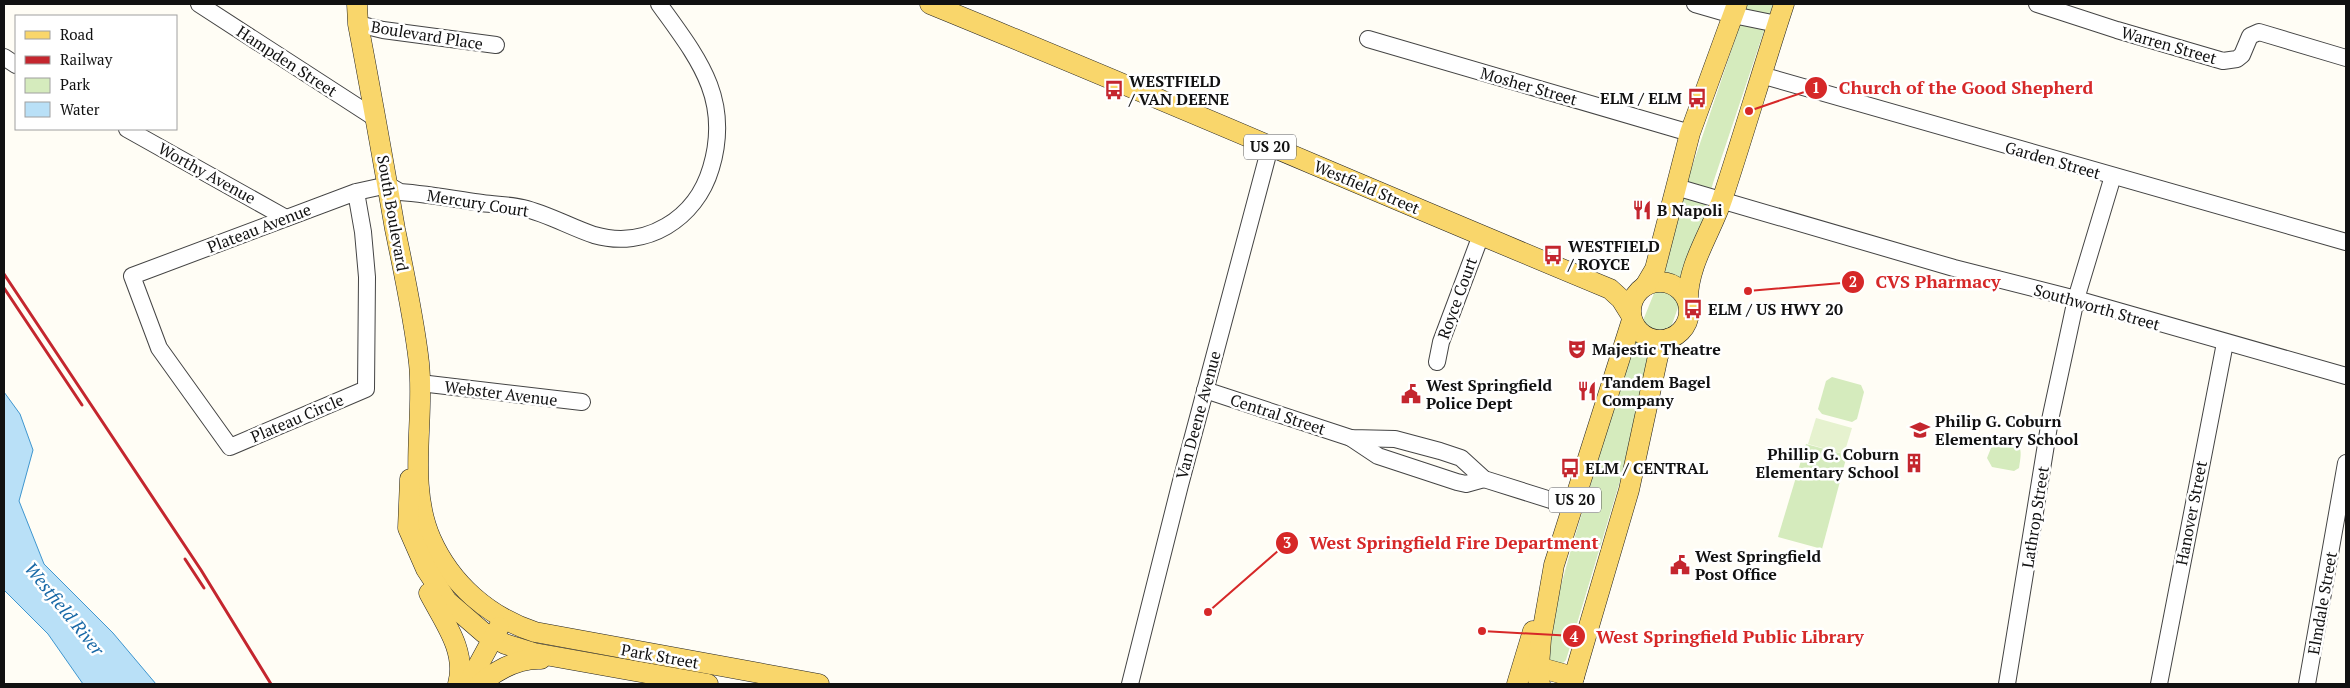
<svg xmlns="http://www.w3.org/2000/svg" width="2350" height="688" font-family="'PT Serif',serif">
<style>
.green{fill:#d5ebbd}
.pitch{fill:#e6f2cf}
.water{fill:#b9e0f7;stroke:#3f96cf}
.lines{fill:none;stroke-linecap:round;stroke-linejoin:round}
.minor-casing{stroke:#444;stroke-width:18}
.major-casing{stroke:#222;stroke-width:21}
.minor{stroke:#fff;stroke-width:16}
.major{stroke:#f9d66b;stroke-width:20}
.rail{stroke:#c4262e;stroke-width:3}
.labels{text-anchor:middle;stroke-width:5;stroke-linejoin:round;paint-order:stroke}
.shield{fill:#fff;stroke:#585858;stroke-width:1}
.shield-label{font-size:15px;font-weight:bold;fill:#111}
.street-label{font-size:16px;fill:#111;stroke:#fff}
.poi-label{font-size:16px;font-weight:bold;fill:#111;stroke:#fff;text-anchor:start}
.water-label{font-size:18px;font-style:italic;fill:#1768a6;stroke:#fff}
.leader{fill:none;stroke:#d62828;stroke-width:2}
.callout-dot{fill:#d62828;stroke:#fff;stroke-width:2}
.mark-label{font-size:15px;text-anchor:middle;font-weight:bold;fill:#fff}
.callout-label{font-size:18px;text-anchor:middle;font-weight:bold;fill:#d62828;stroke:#fff;stroke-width:5;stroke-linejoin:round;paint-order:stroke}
</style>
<rect width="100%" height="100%" fill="#fffdf5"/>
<!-- green -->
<g class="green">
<polygon points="1747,4 1773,4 1713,183 1683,293 1636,428 1566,660 1559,667 1548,660 1557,600 1570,553 1631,350 1659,281 1689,176"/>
<polygon points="1832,377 1861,385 1864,392 1857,419 1852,422 1822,414 1818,409 1826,381"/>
<path d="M 2003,435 C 2021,446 2023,445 2019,468 L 2014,471 L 1992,467 L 1987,458 L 1995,438 Z"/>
<polygon points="1806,444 1847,455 1822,549 1778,537"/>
</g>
<!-- pitch -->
<polygon class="pitch" points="1816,418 1852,428 1844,454 1808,444"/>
<!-- water -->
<polygon class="water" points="4,392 20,414 33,450 19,501 44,564 113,633 156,684 83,684 48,634 4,590"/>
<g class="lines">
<defs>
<g id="minor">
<polyline points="199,4 375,118"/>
<polyline points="1695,4 1733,15 1777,24"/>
<polyline points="2037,4 2117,30 2223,61 2237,59 2242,55 2250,36 2259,32 2346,58"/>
<polyline points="358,24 383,30 496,45"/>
<polyline points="1368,39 1690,133"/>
<polyline points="4,57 16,65"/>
<polyline points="1761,75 2346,242"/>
<polyline points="127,129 286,218"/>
<polyline points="1676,187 1954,268 2076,299 2346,376"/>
<path d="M 356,192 L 363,232 L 367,277 L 366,389 L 230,447 L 159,348 L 132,276 L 356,192 L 388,185 L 400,192 C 427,194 455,199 482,203 C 496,205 510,205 523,208 C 548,214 570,227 594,235 C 646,250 696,219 711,168 C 732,98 697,57 659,4"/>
<polyline points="1437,362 1441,342 1481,235"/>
<polyline points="420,383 582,402"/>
<polyline points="1205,390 1351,438 1395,439 1440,451 1461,458 1484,479 1573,507"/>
<polyline points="1351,438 1378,456 1457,482 1466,484 1484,479"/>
<polyline points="1130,684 1180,485 1270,147"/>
<polyline points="2007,684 2050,420 2076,299 2113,176"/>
<polyline points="2159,684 2225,343"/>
<polyline points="2307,684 2346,463"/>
</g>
<g id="major">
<path d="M 357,4 L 358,24 C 371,92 383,160 395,229 C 404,273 414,318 419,363 C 425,420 407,485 431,539 C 451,584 489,617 535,632 L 819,684"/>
<path d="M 930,4 C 1158,97 1383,195 1610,289 L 1621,299 L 1631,315"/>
<circle cx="1660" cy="311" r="29"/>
<polyline points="1645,286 1655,269 1690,133 1737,4"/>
<path d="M 1688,301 C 1687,265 1712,231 1723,197 C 1744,133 1763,68 1784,4"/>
<polyline points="410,479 408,528 426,569 447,601 484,633 505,644 534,653 708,684"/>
<path d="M 429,593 C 444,622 467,651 458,684"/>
<polyline points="1538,667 1574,677"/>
<polyline points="468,684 499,627"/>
<path d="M 480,684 C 497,670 518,658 541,659"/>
<polyline points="1517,684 1533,631"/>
<polyline points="1540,684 1538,680 1541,639 1554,565 1632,320"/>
<polyline points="1572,684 1629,490 1658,356 1663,345 1670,338"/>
</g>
</defs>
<!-- minor casing -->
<use href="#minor" class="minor-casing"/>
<!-- major casing -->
<use href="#major" class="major-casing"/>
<!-- minor -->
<use href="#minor" class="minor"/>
<!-- major -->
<use href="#major" class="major"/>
<!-- rail -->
<g class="rail">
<polyline points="4,274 201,570 271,684"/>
<polyline points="4,288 82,405"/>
<polyline points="185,559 204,588"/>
</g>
</g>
<!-- icons -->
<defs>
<symbol id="bus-bare" viewBox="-9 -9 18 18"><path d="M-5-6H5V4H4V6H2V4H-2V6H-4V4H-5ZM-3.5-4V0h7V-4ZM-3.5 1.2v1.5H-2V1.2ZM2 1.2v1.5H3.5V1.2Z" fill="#c4262e" stroke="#fff" stroke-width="2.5" paint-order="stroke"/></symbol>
<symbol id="restaurant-bare" viewBox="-9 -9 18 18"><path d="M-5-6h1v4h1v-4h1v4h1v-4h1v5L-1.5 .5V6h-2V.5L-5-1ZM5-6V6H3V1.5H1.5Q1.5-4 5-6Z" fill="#c4262e" stroke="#fff" stroke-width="2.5" paint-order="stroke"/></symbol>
<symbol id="theatre-bare" viewBox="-9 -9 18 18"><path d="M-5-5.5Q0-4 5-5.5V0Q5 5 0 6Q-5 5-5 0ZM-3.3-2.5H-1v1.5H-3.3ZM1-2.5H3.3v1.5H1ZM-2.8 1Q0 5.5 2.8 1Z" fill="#c4262e" stroke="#fff" stroke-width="2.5" paint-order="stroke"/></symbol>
<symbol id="civic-bare" viewBox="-9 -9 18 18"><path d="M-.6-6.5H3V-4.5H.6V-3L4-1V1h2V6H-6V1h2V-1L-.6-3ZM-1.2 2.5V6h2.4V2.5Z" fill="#c4262e" stroke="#fff" stroke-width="2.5" paint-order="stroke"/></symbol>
<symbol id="school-bare" viewBox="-9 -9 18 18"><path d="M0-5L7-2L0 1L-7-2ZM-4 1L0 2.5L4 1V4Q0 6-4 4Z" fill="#c4262e" stroke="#fff" stroke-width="2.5" paint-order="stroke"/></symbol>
<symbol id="building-bare" viewBox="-9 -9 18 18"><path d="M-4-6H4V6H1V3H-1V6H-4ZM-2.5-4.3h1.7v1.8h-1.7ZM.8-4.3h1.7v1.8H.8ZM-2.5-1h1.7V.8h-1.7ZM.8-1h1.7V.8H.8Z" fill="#c4262e" stroke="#fff" stroke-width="2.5" paint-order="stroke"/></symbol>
</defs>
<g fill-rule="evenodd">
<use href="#bus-bare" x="1100" y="76" width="28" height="28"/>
<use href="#bus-bare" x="1683" y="84" width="28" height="28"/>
<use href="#restaurant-bare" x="1628" y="196" width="28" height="28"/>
<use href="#bus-bare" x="1539" y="241" width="28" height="28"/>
<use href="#bus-bare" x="1679" y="295" width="28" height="28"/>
<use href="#theatre-bare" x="1563" y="335" width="28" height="28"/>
<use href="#restaurant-bare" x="1573" y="377" width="28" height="28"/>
<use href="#civic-bare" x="1397" y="380" width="28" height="28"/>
<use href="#school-bare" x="1906" y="416" width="28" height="28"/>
<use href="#building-bare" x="1900" y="449" width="28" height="28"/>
<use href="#bus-bare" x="1556" y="454" width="28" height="28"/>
<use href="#civic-bare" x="1666" y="551" width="28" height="28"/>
</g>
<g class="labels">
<!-- shield labels -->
<g class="shield">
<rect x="1244" y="134.5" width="52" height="25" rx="4"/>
<rect x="1549" y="487.5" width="52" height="25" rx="4"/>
</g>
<g class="shield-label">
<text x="1270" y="152">US 20</text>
<text x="1575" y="505">US 20</text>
</g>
<!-- street labels -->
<g class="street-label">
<text transform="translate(427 35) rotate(9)" y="6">Boulevard Place</text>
<text transform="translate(2169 45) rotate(16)" y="6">Warren Street</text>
<text transform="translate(287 61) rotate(33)" y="6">Hampden Street</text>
<text transform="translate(1529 86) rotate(16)" y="6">Mosher Street</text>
<text transform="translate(2053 160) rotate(16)" y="6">Garden Street</text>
<text transform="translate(207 173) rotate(29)" y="6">Worthy Avenue</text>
<text transform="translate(1367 187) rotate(23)" y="6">Westfield Street</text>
<text transform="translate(478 203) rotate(9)" y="6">Mercury Court</text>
<text transform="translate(393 213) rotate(80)" y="6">South Boulevard</text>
<text transform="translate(259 228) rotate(-21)" y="6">Plateau Avenue</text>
<text transform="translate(1457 298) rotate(-70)" y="6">Royce Court</text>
<text transform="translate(2097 307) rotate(16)" y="6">Southworth Street</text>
<text transform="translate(501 393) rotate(7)" y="6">Webster Avenue</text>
<text transform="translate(1278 414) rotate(18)" y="6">Central Street</text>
<text transform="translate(1198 415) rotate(-75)" y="6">Van Deene Avenue</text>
<text transform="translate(297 418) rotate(-23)" y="6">Plateau Circle</text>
<text transform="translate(2191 513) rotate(-79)" y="6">Hanover Street</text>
<text transform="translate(2035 517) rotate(-81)" y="6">Lathrop Street</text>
<text transform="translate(2322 603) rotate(-80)" y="6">Elmdale Street</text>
<text transform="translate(660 656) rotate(10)" y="6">Park Street</text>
</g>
<!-- poi labels -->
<g class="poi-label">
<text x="1129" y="87">WESTFIELD<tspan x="1129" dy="18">/ VAN DEENE</tspan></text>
<text x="1682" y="104" text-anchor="end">ELM / ELM</text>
<text x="1657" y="216">B Napoli</text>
<text x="1568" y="252">WESTFIELD<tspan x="1568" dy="18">/ ROYCE</tspan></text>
<text x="1708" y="315">ELM / US HWY 20</text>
<text x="1592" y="355">Majestic Theatre</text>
<text x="1602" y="388">Tandem Bagel<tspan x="1602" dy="18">Company</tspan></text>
<text x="1426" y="391">West Springfield<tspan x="1426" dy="18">Police Dept</tspan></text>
<text x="1935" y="427">Philip G. Coburn<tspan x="1935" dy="18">Elementary School</tspan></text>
<text x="1899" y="460" text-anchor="end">Phillip G. Coburn<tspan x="1899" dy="18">Elementary School</tspan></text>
<text x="1585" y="474">ELM / CENTRAL</text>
<text x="1695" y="562">West Springfield<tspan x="1695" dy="18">Post Office</tspan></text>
</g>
<!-- water labels -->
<g class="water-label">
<text transform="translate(64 609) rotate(51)" y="6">Westfield River</text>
</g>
</g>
<!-- callouts -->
<path class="leader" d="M1749 111L1816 88M1748 291L1853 282M1208 612L1287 543M1482 631L1574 636"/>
<g class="callout-dot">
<circle cx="1749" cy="111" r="5"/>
<circle cx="1748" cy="291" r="5"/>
<circle cx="1208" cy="612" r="5"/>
<circle cx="1482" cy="631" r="5"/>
<circle cx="1816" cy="88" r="12"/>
<circle cx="1853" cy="282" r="12"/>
<circle cx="1287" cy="543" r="12"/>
<circle cx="1574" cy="636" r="12"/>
</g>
<g class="mark-label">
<text x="1816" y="93">1</text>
<text x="1853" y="287">2</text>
<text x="1287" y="548">3</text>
<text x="1574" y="642">4</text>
</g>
<g class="callout-label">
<text x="1966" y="94">Church of the Good Shepherd</text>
<text x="1938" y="288">CVS Pharmacy</text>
<text x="1454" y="549">West Springfield Fire Department</text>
<text x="1730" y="643">West Springfield Public Library</text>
</g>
<!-- border -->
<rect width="2350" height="688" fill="none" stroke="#111111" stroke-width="10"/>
<!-- legend -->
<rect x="15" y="15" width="162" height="115" fill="#ffffff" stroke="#a0a0a0"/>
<rect x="25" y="31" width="25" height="8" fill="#f9d66b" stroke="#a0a0a0"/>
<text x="60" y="40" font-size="15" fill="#111111">Road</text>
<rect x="25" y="56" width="25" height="8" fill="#c4262e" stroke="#a0a0a0"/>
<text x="60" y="65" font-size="15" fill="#111111">Railway</text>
<rect x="25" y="78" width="25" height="15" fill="#d5ebbd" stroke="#a0a0a0"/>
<text x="60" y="90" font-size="15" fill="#111111">Park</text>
<rect x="25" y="102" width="25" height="15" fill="#b9e0f7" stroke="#a0a0a0"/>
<text x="60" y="115" font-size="15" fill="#111111">Water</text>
</svg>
